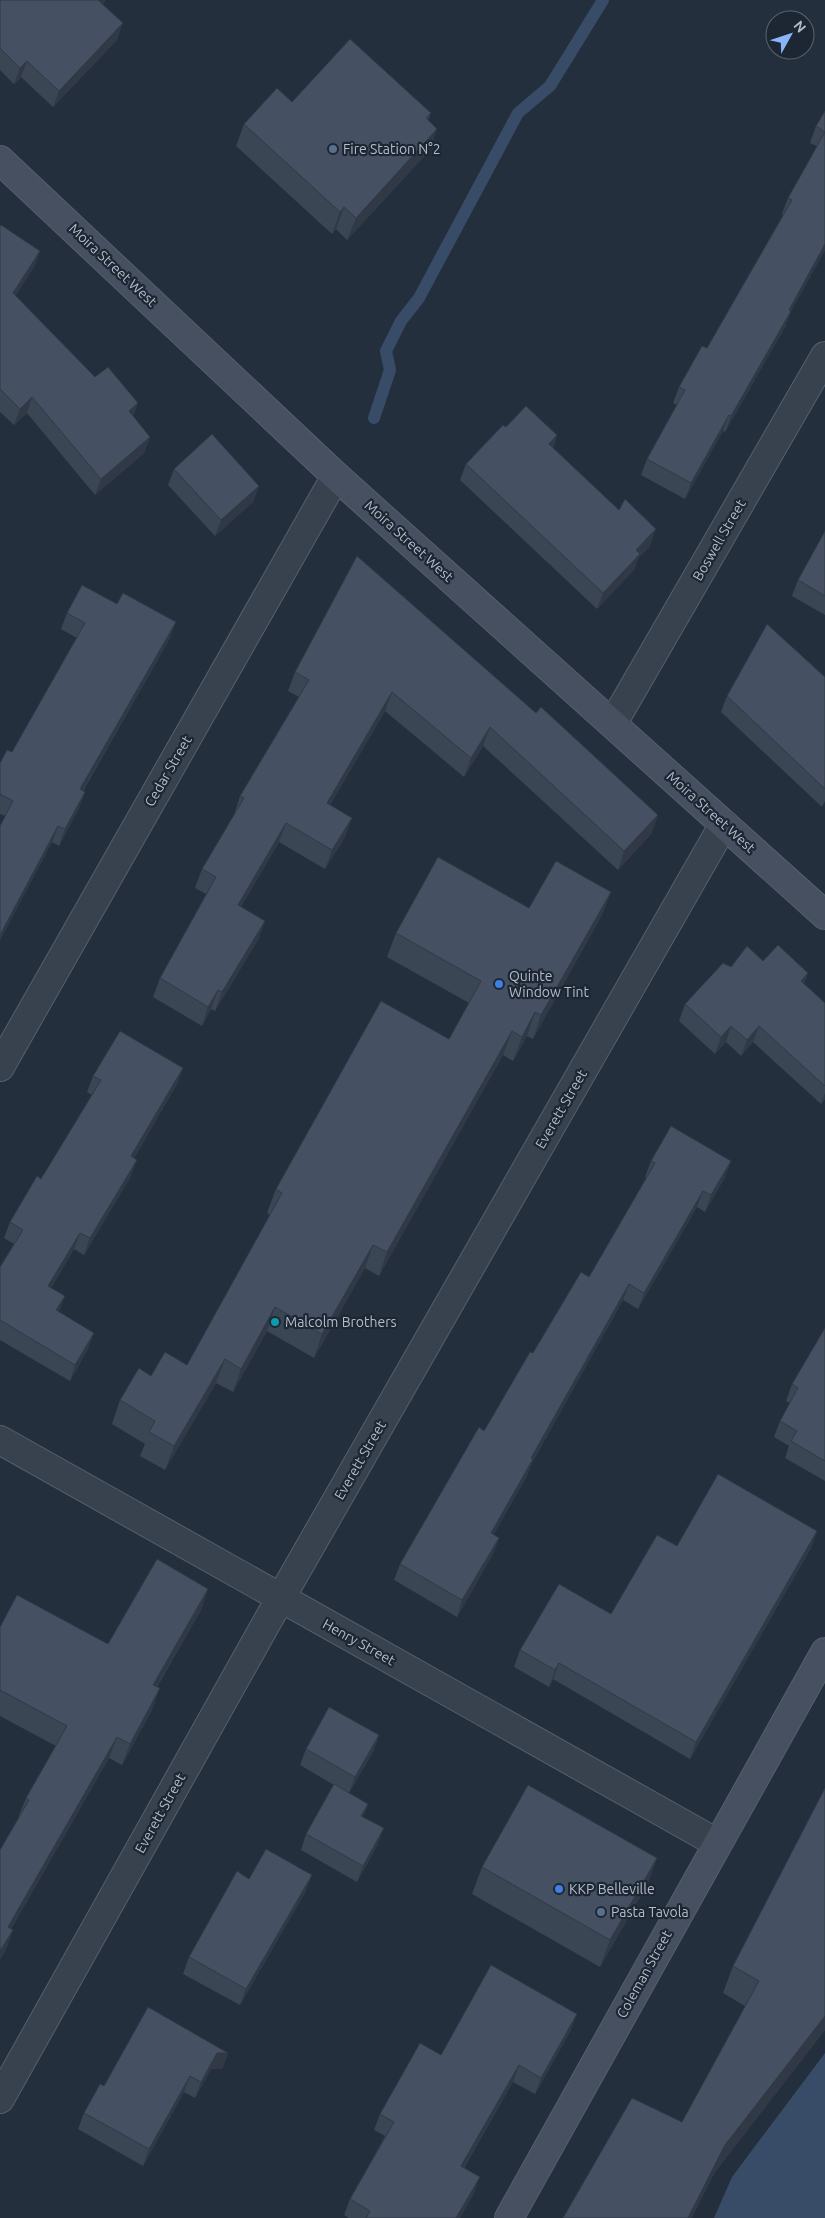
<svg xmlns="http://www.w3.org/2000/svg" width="825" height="2218" font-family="Ubuntu,sans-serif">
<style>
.water{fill:#394c67}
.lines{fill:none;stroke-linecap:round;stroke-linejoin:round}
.stream{stroke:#394c67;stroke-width:12}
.street-casing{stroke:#565f6c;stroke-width:30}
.secondary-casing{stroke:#565f6c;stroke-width:30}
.street{stroke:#38414e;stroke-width:28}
.secondary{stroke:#465061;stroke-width:28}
.wall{fill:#3b4654}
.shaded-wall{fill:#303945}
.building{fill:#455162;stroke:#303945}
.service-dot{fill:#5c6f8a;stroke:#1d2633;stroke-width:2}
.shop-dot{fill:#3f7fe0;stroke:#1d2633;stroke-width:2}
.culture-dot{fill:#0f9aa8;stroke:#1d2633;stroke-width:2}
.labels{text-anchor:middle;stroke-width:4.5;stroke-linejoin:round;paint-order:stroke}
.poi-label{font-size:14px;fill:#b4bcc9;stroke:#1d2633;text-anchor:start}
.street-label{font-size:14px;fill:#b4bcc9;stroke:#1d2633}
</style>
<rect width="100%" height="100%" fill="#242f3e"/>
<!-- water -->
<polygon class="water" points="825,2053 825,2218 714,2218 732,2177"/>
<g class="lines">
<!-- stream -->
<polyline class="stream" points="374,418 390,370 386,351 401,321 419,298 518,113 550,86 603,0"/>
<defs>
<g id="street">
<polyline points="613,723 825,356"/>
<polyline points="0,1067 336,476"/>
<polyline points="0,1440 717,1843"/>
<polyline points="0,2099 267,1622 724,824"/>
</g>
<g id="secondary">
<polyline points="0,160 336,476 825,915"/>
<polyline points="509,2218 825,1652"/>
</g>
</defs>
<!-- street casing -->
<use href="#street" class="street-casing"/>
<!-- secondary casing -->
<use href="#secondary" class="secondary-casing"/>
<!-- street -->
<use href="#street" class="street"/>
<!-- secondary -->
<use href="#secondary" class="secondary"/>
</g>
<!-- wall -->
<g class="wall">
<polygon points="0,0 106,0 103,4 117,40 53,107 21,77 14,84 0,70"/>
<polygon points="292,102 431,113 428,120 437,129 429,151 347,240 336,229 332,234 236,146 244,124"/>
<polygon points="825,111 825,250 791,311 785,327 725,432 723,431 685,499 641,475 647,459 677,405 673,403 679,387 707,348 783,215 782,214 788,198 817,146 810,143 816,126"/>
<polygon points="0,226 40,251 34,267 15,296 95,377 138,403 133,416 150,437 144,453 95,495 27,413 14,425 0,412"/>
<polygon points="506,427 557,435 553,448 650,546 638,558 634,570 597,609 460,480 466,464"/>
<polygon points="174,469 259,486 253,502 215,536 168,485"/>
<polygon points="825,531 825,615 792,596 798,580"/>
<polygon points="67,613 170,638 83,791 85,792 79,808 59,846 52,842 0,940 0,826 5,816 0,814 0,763 12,752 77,638 61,629"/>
<polygon points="295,672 536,713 658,815 651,834 618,870 483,746 464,777 385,711 330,805 352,818 345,837 325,869 279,842 241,907 265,921 258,940 215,1011 211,1009 202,1026 153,997 160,978 206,894 195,888 202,869 234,815 240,796 299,697 288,691"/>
<polygon points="825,677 825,801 822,807 721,712 727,696"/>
<polygon points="611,892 602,915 533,1039 527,1036 513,1061 503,1055 379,1276 365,1268 314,1358 267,1331 233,1392 216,1383 165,1470 140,1456 145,1444 112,1424 120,1400 151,1376 187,1365 270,1215 267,1213 276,1189 449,1039 469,1003 387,957 396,933 529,908"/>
<polygon points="763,961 808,973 804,984 825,1003 825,1099 821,1104 753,1042 741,1056 726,1042 715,1054 679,1021 685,1004 731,967"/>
<polygon points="183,1068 177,1084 134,1158 131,1176 84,1255 74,1249 51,1288 59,1312 88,1349 70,1381 0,1340 0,1267 14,1244 4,1238 10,1222 41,1179 92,1095 87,1092 93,1076"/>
<polygon points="651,1161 725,1177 705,1212 697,1207 638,1309 623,1300 532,1463 527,1476 493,1535 499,1538 493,1554 457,1617 394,1580 400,1564 533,1353 589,1277 647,1178 645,1177"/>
<polygon points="825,1328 825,1481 785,1458 789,1446 774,1437 780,1421 790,1403 786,1401 792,1384"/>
<polygon points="817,1531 811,1548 690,1759 553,1679 549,1687 514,1667 520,1650 611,1614 677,1546"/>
<polygon points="208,1589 201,1610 157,1687 152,1710 122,1765 109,1758 11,1929 13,1930 5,1952 18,1818 26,1798 56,1746 0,1716 0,1627 108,1644"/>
<polygon points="379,1735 373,1752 349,1793 368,1804 363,1817 378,1844 357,1882 301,1850 306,1834 334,1785 300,1765 306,1749"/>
<polygon points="825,1788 825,2030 715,2172 682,2122 745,2006 723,1993 733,1966"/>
<polygon points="657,1858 647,1885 600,1967 472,1894 482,1867"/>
<polygon points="249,1879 306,1891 240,2005 183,1974 189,1957"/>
<polygon points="571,2030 535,2094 513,2082 464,2168 474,2193 460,2218 349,2218 344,2215 350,2199 385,2136 374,2130 380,2114 441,2055"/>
<polygon points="228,2053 222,2069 211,2069 195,2098 184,2092 143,2166 78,2129 84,2113 104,2086"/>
</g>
<!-- shaded-wall -->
<g class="shaded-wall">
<polygon points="97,0 106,0 92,16"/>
<polygon points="123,23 117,40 53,107 59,91"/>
<polygon points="27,61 21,77 14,84 20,68"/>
<polygon points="437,129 429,151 347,240 356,218"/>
<polygon points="344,207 336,229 332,234 340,212"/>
<polygon points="825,244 825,250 791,311 785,327 725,432 731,416"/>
<polygon points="40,251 34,267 7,309 13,293"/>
<polygon points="32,397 27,413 14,425 20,409"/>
<polygon points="138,403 132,419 129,411"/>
<polygon points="729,415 723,431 685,499 691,483"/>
<polygon points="557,435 551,451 549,444"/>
<polygon points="150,437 144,453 95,495 101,479"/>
<polygon points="259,486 253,502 215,536 221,520"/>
<polygon points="656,529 650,546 638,558 634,570 597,609 603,593 636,550"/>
<polygon points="176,622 170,638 74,805 80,789"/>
<polygon points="392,692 385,711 320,822 327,803"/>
<polygon points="490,727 483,746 464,777 471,758"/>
<polygon points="85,792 79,808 59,846 65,829"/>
<polygon points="658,815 651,834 618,870 624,851"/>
<polygon points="352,818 345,837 325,869 332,850"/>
<polygon points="286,823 279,842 231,924 238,905"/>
<polygon points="58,826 52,842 0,940 0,935"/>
<polygon points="611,892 602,915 533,1039 541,1015"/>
<polygon points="265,921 258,940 215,1011 222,992"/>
<polygon points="808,973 802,989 801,981"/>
<polygon points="218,990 211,1009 202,1026 208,1007"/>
<polygon points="535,1012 527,1036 513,1061 522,1037"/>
<polygon points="731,1026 726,1042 715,1054 721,1037"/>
<polygon points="759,1026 753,1042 741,1056 747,1040"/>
<polygon points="512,1031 503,1055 379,1276 387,1252"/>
<polygon points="183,1068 177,1084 126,1173 131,1156"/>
<polygon points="825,1093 825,1099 821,1104"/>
<polygon points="137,1160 131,1176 84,1255 90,1238"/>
<polygon points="731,1161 725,1177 705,1212 711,1195"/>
<polygon points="703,1191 697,1207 638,1309 644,1293"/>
<polygon points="80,1233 74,1249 42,1302 48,1286"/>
<polygon points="373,1245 365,1268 314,1358 322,1334"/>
<polygon points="629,1284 623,1300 532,1463 527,1476 485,1550 491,1533 531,1458"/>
<polygon points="65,1296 59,1312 56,1310"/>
<polygon points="275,1307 267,1331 233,1392 241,1369"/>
<polygon points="94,1333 88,1349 70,1381 75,1365"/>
<polygon points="225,1359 216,1383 165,1470 174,1446"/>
<polygon points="817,1531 811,1548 690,1759 696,1742"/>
<polygon points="499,1538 493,1554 457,1617 462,1600"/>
<polygon points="208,1589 201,1610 145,1706 153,1685"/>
<polygon points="559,1663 553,1679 549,1687 555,1670"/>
<polygon points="160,1688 152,1710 122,1765 130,1744"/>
<polygon points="379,1735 373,1752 349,1793 355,1777"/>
<polygon points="117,1737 109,1758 0,1949 8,1927"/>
<polygon points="368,1804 362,1820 361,1816"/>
<polygon points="384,1828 378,1844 357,1882 363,1866"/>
<polygon points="657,1858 647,1885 600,1967 610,1940"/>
<polygon points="312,1875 306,1891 240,2005 246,1989"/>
<polygon points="13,1930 5,1952 0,1960 0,1951"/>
<polygon points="577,2014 571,2030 535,2094 541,2078"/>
<polygon points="825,2016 825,2030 715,2172 692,2218 688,2218 725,2145"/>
<polygon points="217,2053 228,2053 222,2069 211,2069 195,2098 201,2082"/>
<polygon points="519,2065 513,2082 455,2182 461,2166"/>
<polygon points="190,2076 184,2092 143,2166 149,2149"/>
<polygon points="480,2177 474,2193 460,2218 456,2218"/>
</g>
<!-- building -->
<g class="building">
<polygon points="0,0 98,0 123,23 59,91 27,61 20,68 0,48"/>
<polygon points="350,39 431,113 426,118 437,129 356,218 344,207 340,212 244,124 277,88 292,102"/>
<polygon points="825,111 825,132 816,126"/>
<polygon points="825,132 825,244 789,310 791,311 731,416 729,415 691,483 647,459 685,390 679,387 702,346 707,348 792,200 788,198"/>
<polygon points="1,225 40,251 13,293 95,377 108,367 138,403 129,411 150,437 101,479 32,397 20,409 0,389 0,226"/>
<polygon points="526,406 557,435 549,444 619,510 625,499 656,529 636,550 640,554 603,593 466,464 503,425 506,427"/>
<polygon points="212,434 259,486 221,520 174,469"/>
<polygon points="825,531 825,596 798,580"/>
<polygon points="357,556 536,713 541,707 658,815 624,851 490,727 471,758 392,692 327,803 352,818 332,850 286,823 238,905 265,921 222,992 218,990 208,1007 160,978 216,877 202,869 244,798 240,796 309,680 295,672"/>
<polygon points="82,585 117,604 123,593 176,622 80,789 85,792 65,829 58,826 0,935 0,826 13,801 0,794 0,763 7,750 12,752 85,623 67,613"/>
<polygon points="767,624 825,677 825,789 727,696"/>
<polygon points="438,857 529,908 556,861 611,892 541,1015 535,1012 522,1037 512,1031 387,1252 373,1245 322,1334 275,1307 241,1369 225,1359 174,1446 149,1432 155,1421 120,1400 139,1368 151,1376 165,1352 187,1365 282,1193 276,1189 381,1001 449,1039 481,981 396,933"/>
<polygon points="778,945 808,973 801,981 825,1003 825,1086 759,1026 747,1040 731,1026 721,1037 685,1004 723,963 731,967 747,946 763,961"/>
<polygon points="120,1031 183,1068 131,1156 137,1160 90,1238 80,1233 48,1286 65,1296 56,1310 94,1333 75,1365 0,1320 0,1267 23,1230 10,1222 37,1176 41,1179 101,1080 93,1076"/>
<polygon points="671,1126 731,1161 711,1195 703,1191 644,1293 629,1284 531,1458 533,1459 491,1533 499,1538 462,1600 400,1564 479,1427 484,1431 530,1352 533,1353 581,1272 589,1277 655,1163 651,1161"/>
<polygon points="825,1328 825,1461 791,1441 797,1431 780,1421 798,1388 792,1384"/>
<polygon points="718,1474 817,1531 696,1742 559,1663 555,1670 520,1650 559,1584 611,1614 657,1535 677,1546"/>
<polygon points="157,1559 208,1589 153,1685 160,1688 130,1744 117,1737 8,1927 13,1930 0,1951 0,1850 29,1800 26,1798 67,1726 0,1690 0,1627 17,1595 108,1644"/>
<polygon points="329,1707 379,1735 355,1777 306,1749"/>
<polygon points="334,1784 368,1804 361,1816 384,1828 363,1866 306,1834"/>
<polygon points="528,1785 657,1858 610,1940 482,1867"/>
<polygon points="825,1788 825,2016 725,2145 688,2218 563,2218 632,2098 682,2122 759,1981 733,1966"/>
<polygon points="266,1849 312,1875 246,1989 189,1957 237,1871 249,1879"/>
<polygon points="491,1965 577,2014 541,2078 519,2065 461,2166 480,2177 456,2218 366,2218 370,2211 350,2199 394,2122 380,2114 420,2043 441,2055"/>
<polygon points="148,2007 228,2053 217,2053 201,2082 190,2076 149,2149 84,2113 100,2084 104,2086"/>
</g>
<!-- markers -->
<g class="service-dot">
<circle cx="333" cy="149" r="5"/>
<circle cx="601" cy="1912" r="5"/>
</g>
<g class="shop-dot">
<circle cx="499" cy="984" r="5"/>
<circle cx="559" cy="1889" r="5"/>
</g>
<circle class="culture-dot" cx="275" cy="1322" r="5"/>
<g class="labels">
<!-- poi labels -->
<g class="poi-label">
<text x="343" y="154">Fire Station N°2</text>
<text x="509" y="981">Quinte<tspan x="509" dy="16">Window Tint</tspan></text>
<text x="285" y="1327">Malcolm Brothers</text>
<text x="569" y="1894">KKP Belleville</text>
<text x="611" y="1917">Pasta Tavola</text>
</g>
<!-- street labels -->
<g class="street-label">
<text transform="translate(113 265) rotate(43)" y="5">Moira Street West</text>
<text transform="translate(719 540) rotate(-60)" y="5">Boswell Street</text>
<text transform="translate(409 541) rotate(42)" y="5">Moira Street West</text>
<text transform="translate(168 771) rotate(-60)" y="5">Cedar Street</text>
<text transform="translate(711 812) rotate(42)" y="5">Moira Street West</text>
<text transform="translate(561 1109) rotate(-60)" y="5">Everett Street</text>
<text transform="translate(360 1460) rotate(-60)" y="5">Everett Street</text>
<text transform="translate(359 1642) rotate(29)" y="5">Henry Street</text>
<text transform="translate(160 1813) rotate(-61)" y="5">Everett Street</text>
<text transform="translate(644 1974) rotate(-61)" y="5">Coleman Street</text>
</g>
</g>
<!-- north arrow -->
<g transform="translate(790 35) rotate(50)"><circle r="24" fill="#1d2633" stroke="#59626f"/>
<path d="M0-4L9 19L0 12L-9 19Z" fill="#8ab4f8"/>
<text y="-8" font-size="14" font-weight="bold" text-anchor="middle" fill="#b4bcc9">N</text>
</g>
</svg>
